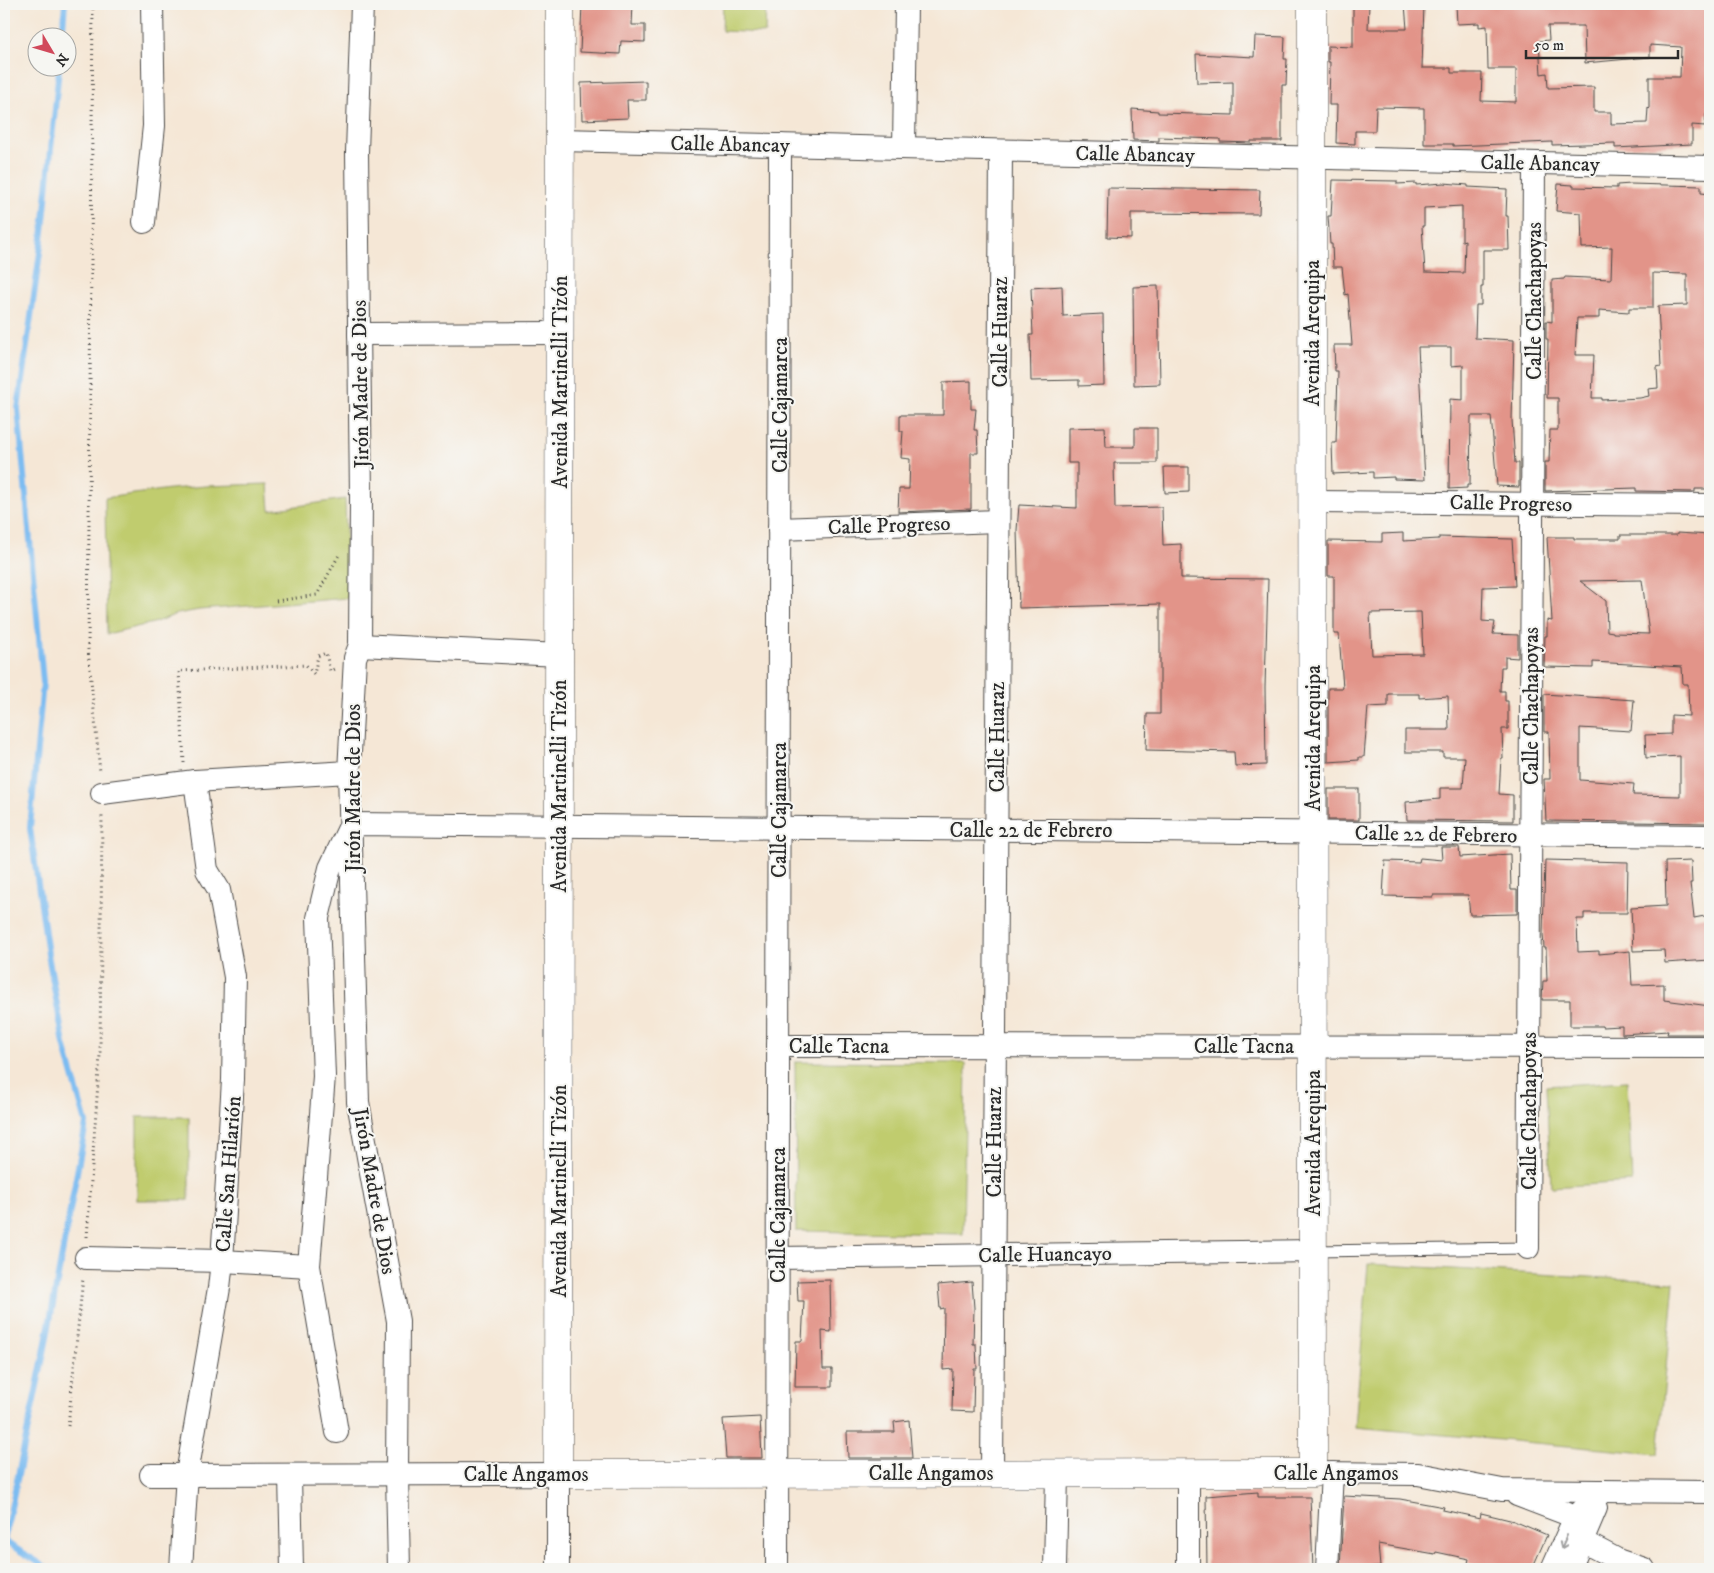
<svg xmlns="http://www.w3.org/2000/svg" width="1714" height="1573" font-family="'IM FELL DW Pica',serif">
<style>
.green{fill:#c0cc6e;stroke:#767c4c}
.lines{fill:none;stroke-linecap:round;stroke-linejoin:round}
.stream{stroke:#7cbcf1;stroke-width:6}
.building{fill:#e29489;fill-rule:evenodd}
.service-casing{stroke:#494745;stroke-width:13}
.minor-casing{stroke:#494745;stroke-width:24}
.tertiary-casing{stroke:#494745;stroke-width:29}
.path{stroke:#494745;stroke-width:3;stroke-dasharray:1 4;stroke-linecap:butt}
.service{stroke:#fff;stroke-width:11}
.minor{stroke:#fff;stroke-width:22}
.tertiary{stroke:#fff;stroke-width:28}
.oneway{stroke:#a0a0a0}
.labels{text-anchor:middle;stroke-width:4;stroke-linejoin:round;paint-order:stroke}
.street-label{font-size:21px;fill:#2b2b2b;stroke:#f6f6f2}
</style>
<rect width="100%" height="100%" fill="#f6f6f2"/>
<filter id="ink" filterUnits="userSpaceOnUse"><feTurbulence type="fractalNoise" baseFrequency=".02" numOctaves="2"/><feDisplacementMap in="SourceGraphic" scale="10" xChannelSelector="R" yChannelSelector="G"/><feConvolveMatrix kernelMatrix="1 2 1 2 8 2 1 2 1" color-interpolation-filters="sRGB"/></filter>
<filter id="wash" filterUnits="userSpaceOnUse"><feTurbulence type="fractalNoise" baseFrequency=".0096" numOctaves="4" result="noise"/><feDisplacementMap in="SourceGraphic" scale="20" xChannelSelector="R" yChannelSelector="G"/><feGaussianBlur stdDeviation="1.12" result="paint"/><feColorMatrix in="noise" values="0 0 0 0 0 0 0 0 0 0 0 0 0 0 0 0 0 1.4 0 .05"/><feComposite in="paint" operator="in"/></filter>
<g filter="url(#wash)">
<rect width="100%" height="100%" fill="#f5e7d6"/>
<!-- green -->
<g class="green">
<polygon points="723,4 766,4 765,33 722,31"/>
<polygon points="268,484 270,510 345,499 348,598 199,610 177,614 153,623 107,634 105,498 170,489 206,486"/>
<polygon points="795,1062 966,1063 963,1234 796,1231"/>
<polygon points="1627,1081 1632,1182 1551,1187 1546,1086"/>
<rect x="137" y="1117" width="52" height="83"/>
<polygon points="1368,1264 1674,1282 1658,1454 1355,1427"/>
</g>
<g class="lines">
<!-- stream -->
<g class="stream">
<polyline points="62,38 65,4"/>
<polyline points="49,1569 4,1541 44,1353 86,1123 64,1044 48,954 30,828 43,682 18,409 43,231 59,68"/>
</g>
</g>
<g id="blocks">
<!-- building -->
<g class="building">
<polygon points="582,4 633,4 632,25 645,25 645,42 621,41 620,54 580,52"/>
<path d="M 1353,4 L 1369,4 L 1368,29 L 1407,29 L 1405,4 L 1424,4 L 1422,68 L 1451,68 L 1451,73 L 1482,73 L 1481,101 L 1516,102 L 1516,69 L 1488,69 L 1487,26 L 1479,27 L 1479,23 L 1457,24 L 1456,4 L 1710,4 L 1710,114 L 1706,114 L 1705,126 L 1692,125 L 1692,144 L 1615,148 L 1615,143 L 1552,145 L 1552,142 L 1453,146 L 1453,144 L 1424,144 L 1424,108 L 1376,107 L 1375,131 L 1355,131 L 1355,144 L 1336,143 L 1337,105 L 1329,105 L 1330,62 L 1328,62 L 1328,46 L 1353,47 ZM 1548,26 L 1584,26 L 1585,63 L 1650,57 L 1650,45 L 1681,47 L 1680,77 L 1649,77 L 1649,109 L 1648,108 L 1647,123 L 1611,124 L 1611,112 L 1594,112 L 1594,87 L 1548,88 L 1547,73 L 1541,74 L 1539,41 L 1549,40 Z"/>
<polygon points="1255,36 1285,37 1284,59 1287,59 1286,85 1282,85 1282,141 1251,141 1251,143 1220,142 1220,139 1159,137 1159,141 1133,140 1132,109 1158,111 1158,113 1233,115 1233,82 1197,83 1196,54 1254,57"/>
<polygon points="646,81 646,100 627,100 628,118 582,120 581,83"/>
<path d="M 1333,180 L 1397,181 L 1397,184 L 1416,183 L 1416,185 L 1444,183 L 1468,185 L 1468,187 L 1507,189 L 1506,216 L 1508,216 L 1509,250 L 1483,250 L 1483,287 L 1481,287 L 1481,305 L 1476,305 L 1475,338 L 1514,340 L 1512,420 L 1515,463 L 1519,463 L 1519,487 L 1497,486 L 1491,416 L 1471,416 L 1470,485 L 1467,485 L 1467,488 L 1449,489 L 1450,399 L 1463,400 L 1463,365 L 1451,366 L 1451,347 L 1418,347 L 1425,480 L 1394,479 L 1394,477 L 1373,478 L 1373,472 L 1333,474 L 1332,443 L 1336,443 L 1338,371 L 1335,371 L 1334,345 L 1352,345 L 1348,294 L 1345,295 L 1342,267 L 1333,267 L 1332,244 L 1330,244 L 1328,216 L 1331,216 ZM 1462,206 L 1462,241 L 1465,240 L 1464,273 L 1425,272 L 1422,226 L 1424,226 L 1424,208 Z"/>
<path d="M 1558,184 L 1573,185 L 1573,187 L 1617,188 L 1617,185 L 1631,184 L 1701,186 L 1701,193 L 1710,194 L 1710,489 L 1695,489 L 1695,492 L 1636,491 L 1636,488 L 1545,491 L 1545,462 L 1549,462 L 1550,430 L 1558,430 L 1558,398 L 1547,398 L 1548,339 L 1546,339 L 1546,321 L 1552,322 L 1552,280 L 1564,279 L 1565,277 L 1611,279 L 1612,247 L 1582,248 L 1581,213 L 1556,211 ZM 1653,273 L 1687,274 L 1687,305 L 1658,306 L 1661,366 L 1657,367 L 1658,388 L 1648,389 L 1649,396 L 1640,398 L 1602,400 L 1602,398 L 1592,398 L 1594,355 L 1575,355 L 1577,318 L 1599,318 L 1599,310 L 1629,312 L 1629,308 L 1653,308 Z"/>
<polygon points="1108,188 1260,190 1259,214 1131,213 1131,238 1107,237"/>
<polygon points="1062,286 1063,316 1103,314 1104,385 1079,386 1079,380 1031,381 1030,335 1033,335 1031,288"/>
<polygon points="1158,286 1160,384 1134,385 1133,287"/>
<polygon points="971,381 971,409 976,409 974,430 977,430 978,453 971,453 971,509 898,512 899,489 909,489 910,459 901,458 903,431 900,431 900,415 943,415 943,382"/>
<polygon points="1105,427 1106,447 1135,447 1135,428 1157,428 1157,463 1114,463 1115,508 1162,507 1163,545 1181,544 1181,578 1268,579 1265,687 1266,765 1235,766 1234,752 1146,750 1147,714 1160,714 1160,604 1019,608 1017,530 1019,505 1077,508 1077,463 1068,463 1068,428"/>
<polygon points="1164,467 1189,467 1189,492 1165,493"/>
<path d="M 1403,533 L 1403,541 L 1439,539 L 1439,537 L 1512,539 L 1515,586 L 1483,587 L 1482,621 L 1495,622 L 1493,634 L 1518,635 L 1518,658 L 1505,657 L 1505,667 L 1501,667 L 1500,691 L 1505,691 L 1505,701 L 1508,701 L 1508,729 L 1502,729 L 1503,758 L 1501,758 L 1499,794 L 1513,795 L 1513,821 L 1407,820 L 1406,802 L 1440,799 L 1440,788 L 1463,788 L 1465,757 L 1443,757 L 1443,752 L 1405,752 L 1405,730 L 1449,730 L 1448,696 L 1419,698 L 1419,694 L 1388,694 L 1388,706 L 1368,707 L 1364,757 L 1359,757 L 1359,760 L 1328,762 L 1328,688 L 1343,688 L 1339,634 L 1334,634 L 1334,576 L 1328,576 L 1328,541 L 1382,542 L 1382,534 ZM 1421,612 L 1423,654 L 1372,655 L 1370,613 Z"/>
<path d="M 1677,533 L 1710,535 L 1710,823 L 1546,821 L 1544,779 L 1550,779 L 1549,732 L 1544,732 L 1544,694 L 1634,700 L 1631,731 L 1580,728 L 1580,780 L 1634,784 L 1633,795 L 1680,796 L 1680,756 L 1646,758 L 1645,735 L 1671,734 L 1671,715 L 1689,716 L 1688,684 L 1683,684 L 1682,667 L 1593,662 L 1593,668 L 1544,667 L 1545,636 L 1547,636 L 1547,620 L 1552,621 L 1547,537 L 1574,537 L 1574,539 L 1620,539 L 1620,535 L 1677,535 ZM 1642,580 L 1649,634 L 1613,633 L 1613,632 L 1607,631 L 1606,601 L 1580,581 Z"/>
<rect x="1328" y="789" width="31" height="31"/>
<polygon points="1441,847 1459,847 1460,857 1510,854 1511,890 1517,890 1517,914 1470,915 1468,895 1433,895 1433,897 1383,896 1385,861 1419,862 1420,858 1442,860"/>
<polygon points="1545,860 1628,862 1627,913 1584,913 1584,919 1577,919 1578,952 1599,951 1599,954 1630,951 1632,985 1664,984 1664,1000 1710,1006 1710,1034 1667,1034 1668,1031 1622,1034 1622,1026 1602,1027 1602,1026 1570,1026 1570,1000 1542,1000 1543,981 1547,981 1546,948 1544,948 1543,934"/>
<polygon points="1691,861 1692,883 1690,883 1694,918 1710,915 1710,960 1665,963 1664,950 1633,951 1631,908 1666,906 1665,862"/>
<polygon points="830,1280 831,1332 822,1331 823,1369 832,1369 832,1387 795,1387 796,1341 802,1341 804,1301 798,1301 797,1281"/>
<polygon points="972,1282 974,1308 973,1344 976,1344 977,1369 974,1369 973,1412 952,1411 953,1369 943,1370 944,1308 940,1309 938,1285"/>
<polygon points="760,1417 762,1458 726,1458 723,1419"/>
<polygon points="909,1420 912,1458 848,1458 847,1432 895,1432 894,1422"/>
<polygon points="1258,1492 1258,1497 1310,1497 1313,1569 1207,1569 1206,1496"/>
<polygon points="1344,1496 1400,1499 1444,1507 1443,1510 1480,1518 1481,1513 1514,1521 1547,1535 1532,1569 1493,1569 1468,1563 1469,1559 1436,1552 1435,1554 1378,1544 1380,1567 1340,1569"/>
</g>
</g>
</g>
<g filter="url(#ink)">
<use href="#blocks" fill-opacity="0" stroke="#494745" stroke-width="1"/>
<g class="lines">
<defs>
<polyline id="service" points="1313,1251 1528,1248"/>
<g id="minor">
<polyline points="362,4 357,152 361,498 360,645 355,658 349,772 358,1102 398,1321 397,1475 399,1569"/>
<polyline points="560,140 1710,167"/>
<polyline points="904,148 906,4"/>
<polyline points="144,222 154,126 152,4"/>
<polyline points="359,334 560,333"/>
<polyline points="1313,502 1710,505"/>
<polyline points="779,529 998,521"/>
<polyline points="360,645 559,655"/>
<polyline points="102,793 195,781 349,772"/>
<polyline points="778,1046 1710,1047"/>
<polyline points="1528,1248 1534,163"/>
<polyline points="86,1258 222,1261 309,1266"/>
<polyline points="778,1258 1313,1251"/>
<polyline points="337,1432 309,1266 324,1076 318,918 330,868 351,824 1710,836"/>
<polyline points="992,1473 1001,151"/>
<polyline points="1313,1473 1418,1474 1502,1490 1710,1492"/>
<polyline points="151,1475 558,1474 558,1569"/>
<polyline points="290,1475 292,1569"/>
<polyline points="1517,1495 1588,1522"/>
<polyline points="1582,1541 1620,1561 1644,1569"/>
<polyline points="181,1569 187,1474 219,1288 222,1261 233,1080 235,977 219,890 207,870 195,781"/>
<polyline points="777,1569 780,145"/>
<polyline points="1055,1569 1057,1473"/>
<polyline points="1188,1569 1188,1473"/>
<polyline points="1327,1569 1332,1473"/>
<polyline points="1552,1569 1575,1517 1603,1491"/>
<polyline points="1570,1569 1596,1508"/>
</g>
<polyline id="tertiary" points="560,4 558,1474 1313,1473 1312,4"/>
</defs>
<!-- service casing -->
<use href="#service" class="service-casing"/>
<!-- minor casing -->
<use href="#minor" class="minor-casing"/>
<!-- tertiary casing -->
<use href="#tertiary" class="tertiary-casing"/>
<!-- path -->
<g class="path">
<polyline points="93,4 88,649 100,772"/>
<polyline points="276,601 317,595 339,555"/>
<polyline points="184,763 179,671 306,665 314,674 318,656 326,653 330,671 334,669"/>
<polyline points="87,1237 100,1055 102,814"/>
<polyline points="68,1426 83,1278"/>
</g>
<!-- service -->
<use href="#service" class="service"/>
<!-- minor -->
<use href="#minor" class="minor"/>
<!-- tertiary -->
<use href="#tertiary" class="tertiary"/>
</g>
<!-- one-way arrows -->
<defs><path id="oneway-shaft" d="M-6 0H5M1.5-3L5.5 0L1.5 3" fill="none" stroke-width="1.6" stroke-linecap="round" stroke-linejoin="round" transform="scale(1.25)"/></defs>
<use class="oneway" href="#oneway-shaft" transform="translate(1564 1542) rotate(114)"/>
</g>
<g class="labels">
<!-- street labels -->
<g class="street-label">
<text transform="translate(730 144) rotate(1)" y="7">Calle Abancay</text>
<text transform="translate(1135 154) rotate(1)" y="7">Calle Abancay</text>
<text transform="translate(1540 163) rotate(1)" y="7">Calle Abancay</text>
<text transform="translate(1534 301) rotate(-90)" y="7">Calle Chachapoyas</text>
<text transform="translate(1000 332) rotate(-90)" y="7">Calle Huaraz</text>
<text transform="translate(1312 333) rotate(-90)" y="7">Avenida Arequipa</text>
<text transform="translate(560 382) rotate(-90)" y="7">Avenida Martinelli Tizón</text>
<text transform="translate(360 384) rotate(-91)" y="7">Jirón Madre de Dios</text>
<text transform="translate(780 405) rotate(-90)" y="7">Calle Cajamarca</text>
<text transform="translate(1511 503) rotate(1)" y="7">Calle Progreso</text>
<text transform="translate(889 525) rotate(-2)" y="7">Calle Progreso</text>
<text transform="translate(1531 706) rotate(-90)" y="7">Calle Chachapoyas</text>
<text transform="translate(997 737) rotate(-90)" y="7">Calle Huaraz</text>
<text transform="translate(1313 738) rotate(-90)" y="7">Avenida Arequipa</text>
<text transform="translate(559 786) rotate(-90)" y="7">Avenida Martinelli Tizón</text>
<text transform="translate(353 788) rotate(-90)" y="7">Jirón Madre de Dios</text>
<text transform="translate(779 810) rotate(-90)" y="7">Calle Cajamarca</text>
<text x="1031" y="837">Calle 22 de Febrero</text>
<text transform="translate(1436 834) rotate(1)" y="7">Calle 22 de Febrero</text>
<text x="839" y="1053">Calle Tacna</text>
<text x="1244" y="1053">Calle Tacna</text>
<text transform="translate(1529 1111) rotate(-90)" y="7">Calle Chachapoyas</text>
<text transform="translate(994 1142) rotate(-90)" y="7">Calle Huaraz</text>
<text transform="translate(1313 1143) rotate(-90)" y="7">Avenida Arequipa</text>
<text transform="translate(228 1174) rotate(-86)" y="7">Calle San Hilarión</text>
<text transform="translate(375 1191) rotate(80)" y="7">Jirón Madre de Dios</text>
<text transform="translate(559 1191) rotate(-90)" y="7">Avenida Martinelli Tizón</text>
<text transform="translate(778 1215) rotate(-90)" y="7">Calle Cajamarca</text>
<text transform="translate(1045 1254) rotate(-1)" y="7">Calle Huancayo</text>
<text x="931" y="1480">Calle Angamos</text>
<text x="1336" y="1480">Calle Angamos</text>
<text x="526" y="1481">Calle Angamos</text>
</g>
</g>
<!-- margin -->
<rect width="1714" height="1573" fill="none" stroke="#f6f6f2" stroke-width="20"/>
<!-- north arrow -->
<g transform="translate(52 52) rotate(128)"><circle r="24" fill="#f6f6f2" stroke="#a5a5a2"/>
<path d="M0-4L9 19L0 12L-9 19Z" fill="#d1495b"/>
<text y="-8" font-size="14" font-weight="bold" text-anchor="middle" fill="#2b2b2b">N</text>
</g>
<!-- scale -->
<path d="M1526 50v8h152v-8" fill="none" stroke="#2b2b2b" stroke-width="2.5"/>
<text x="1534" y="50" font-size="15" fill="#2b2b2b" stroke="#f6f6f2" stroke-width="4" paint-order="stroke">50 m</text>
</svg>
